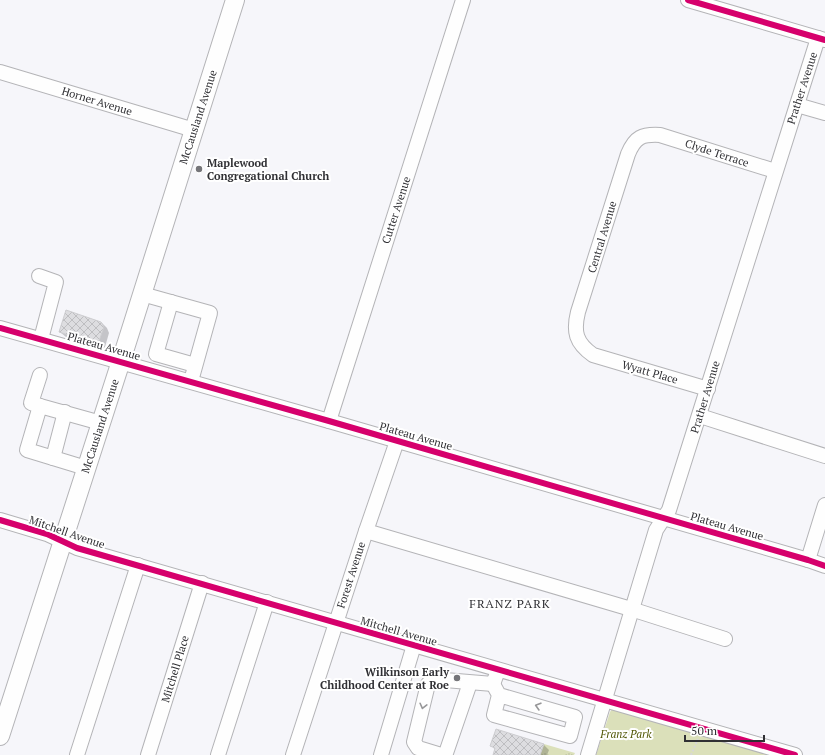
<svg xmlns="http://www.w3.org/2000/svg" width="825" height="755" font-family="'PT Serif',serif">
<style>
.grass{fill:url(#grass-tufts)}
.park{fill:#dbe0ba}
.shadow{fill:#0003}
.building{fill:url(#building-cross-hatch);stroke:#cdcdd0}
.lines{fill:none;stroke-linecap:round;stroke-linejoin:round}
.minor-casing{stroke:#b4b4b7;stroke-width:16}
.major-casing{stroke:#b4b4b7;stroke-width:20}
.path{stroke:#d7d7d8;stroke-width:2;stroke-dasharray:2 2;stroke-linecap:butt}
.minor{stroke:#fefefe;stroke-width:14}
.major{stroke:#fefefe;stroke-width:18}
.cycleway-casing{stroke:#fff;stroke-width:8}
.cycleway{stroke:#d6006c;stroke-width:6}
.oneway{stroke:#979799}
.poi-dot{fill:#757579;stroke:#fff;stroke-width:1.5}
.labels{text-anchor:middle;stroke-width:4;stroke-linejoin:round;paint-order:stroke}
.street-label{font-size:11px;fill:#303034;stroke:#fff}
.poi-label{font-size:11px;font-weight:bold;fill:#303034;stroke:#fff;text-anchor:start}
.park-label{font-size:11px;font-style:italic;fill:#535908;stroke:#fff}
.neighbourhood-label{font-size:12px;letter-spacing:1px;fill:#303034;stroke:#fff}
</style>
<defs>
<pattern id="grass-tufts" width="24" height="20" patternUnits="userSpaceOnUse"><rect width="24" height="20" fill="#dbe0ba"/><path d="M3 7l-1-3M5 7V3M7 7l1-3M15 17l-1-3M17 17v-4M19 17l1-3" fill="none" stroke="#bcc0a0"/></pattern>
<pattern id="building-cross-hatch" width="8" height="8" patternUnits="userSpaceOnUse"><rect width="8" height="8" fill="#dddde0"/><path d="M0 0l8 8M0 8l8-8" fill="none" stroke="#bebec1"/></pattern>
</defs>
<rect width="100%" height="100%" fill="#f6f6fa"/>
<!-- grass -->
<polygon class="grass" points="544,744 575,753 574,755 540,755"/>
<!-- park -->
<polygon class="park" points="612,709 772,755 596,755 610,712"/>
<!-- shadow -->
<g class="shadow">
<polygon points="101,322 107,328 109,333 105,347 103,349 66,337 60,332"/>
<polygon points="543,744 549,750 547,755 494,755 495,750 492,746"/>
</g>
<!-- building -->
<g class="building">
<polygon points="66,310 101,322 104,327 99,341 97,344 59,332"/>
<polygon points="496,729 544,744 540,755 493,755 495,748 490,746"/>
</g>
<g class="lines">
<defs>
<g id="minor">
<polyline points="688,0 825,40"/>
<polyline points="0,72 194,130"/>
<polyline points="797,105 825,113"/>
<polyline points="39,276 56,282 41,339"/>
<polyline points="142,294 210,313 191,381"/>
<polyline points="171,302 156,354 195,365"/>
<polyline points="0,328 329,421 808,560 825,566"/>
<polyline points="40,375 31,403 40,406"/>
<path d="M 708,389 L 593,355 C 576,343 573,332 578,312 L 628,154 C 635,137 642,134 660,135 L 775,171"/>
<polyline points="700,416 825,456"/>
<polyline points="329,421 463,0"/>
<polyline points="53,458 65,412"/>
<polyline points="86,468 27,450 40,406 101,423"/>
<polyline points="0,520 47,534 77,548 795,755"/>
<polyline points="366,531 631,609 725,639"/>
<polyline points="808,560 825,505"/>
<polyline points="493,684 499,695 494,715 570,736 575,717 499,695"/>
<polyline points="77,755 138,565"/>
<polyline points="148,755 202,583"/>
<polyline points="218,755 267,602"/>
<polyline points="293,755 366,531 397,441"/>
<polyline points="381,755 414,645"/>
<polyline points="441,755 418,748 414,742 428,684 433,679 493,684 496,676"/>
<polyline points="443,755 446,753 470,683"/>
<polyline points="588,755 656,530 669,510 818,38"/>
</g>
<polyline id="major" points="0,736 121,361 235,0"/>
</defs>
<!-- minor casing -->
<use href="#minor" class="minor-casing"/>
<!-- major casing -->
<use href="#major" class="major-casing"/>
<!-- path -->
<polyline class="path" points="691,755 698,739"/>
<!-- minor -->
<use href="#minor" class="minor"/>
<!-- major -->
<use href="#major" class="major"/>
<defs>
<g id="cycleway">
<polyline points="688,0 825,40"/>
<polyline points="0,328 329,421 808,560 825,566"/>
<polyline points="0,520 47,534 77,548 795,755"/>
</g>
</defs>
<!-- cycleway casing -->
<use href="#cycleway" class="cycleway-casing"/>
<!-- cycleway -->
<use href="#cycleway" class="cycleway"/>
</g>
<!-- one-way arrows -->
<defs><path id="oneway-chevron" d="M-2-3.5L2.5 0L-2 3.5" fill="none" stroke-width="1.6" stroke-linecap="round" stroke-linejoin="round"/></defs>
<g class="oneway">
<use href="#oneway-chevron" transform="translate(423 706) rotate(104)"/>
<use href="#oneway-chevron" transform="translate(538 706) rotate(-164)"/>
</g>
<!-- markers -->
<g class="poi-dot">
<circle cx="199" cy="169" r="4"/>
<circle cx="457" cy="678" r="4"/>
</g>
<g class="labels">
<!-- street labels -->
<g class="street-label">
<text transform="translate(802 88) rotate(-72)" y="4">Prather Avenue</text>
<text transform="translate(97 101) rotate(17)" y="4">Horner Avenue</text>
<text transform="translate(198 117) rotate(-72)" y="4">McCausland Avenue</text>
<text transform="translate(717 153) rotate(18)" y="4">Clyde Terrace</text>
<text transform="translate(396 210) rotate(-72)" y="4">Cutter Avenue</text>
<text transform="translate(602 237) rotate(-73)" y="4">Central Avenue</text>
<text transform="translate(104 346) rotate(16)" y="4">Plateau Avenue</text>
<text transform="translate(650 372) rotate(16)" y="4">Wyatt Place</text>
<text transform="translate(705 397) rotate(-73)" y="4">Prather Avenue</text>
<text transform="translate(100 426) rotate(-72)" y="4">McCausland Avenue</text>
<text transform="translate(416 436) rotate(16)" y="4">Plateau Avenue</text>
<text transform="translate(727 526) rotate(16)" y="4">Plateau Avenue</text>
<text transform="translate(67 532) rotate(19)" y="4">Mitchell Avenue</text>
<text transform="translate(351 575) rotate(-72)" y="4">Forest Avenue</text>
<text transform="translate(399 631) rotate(16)" y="4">Mitchell Avenue</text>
<text transform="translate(175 669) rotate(-73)" y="4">Mitchell Place</text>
</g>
<!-- poi labels -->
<g class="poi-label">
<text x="207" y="167">Maplewood<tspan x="207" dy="13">Congregational Church</tspan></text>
<text x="449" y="676" text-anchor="end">Wilkinson Early<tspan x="449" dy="13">Childhood Center at Roe</tspan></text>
</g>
<!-- park labels -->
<g class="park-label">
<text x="626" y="738">Franz Park</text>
</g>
<!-- neighbourhood labels -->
<g class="neighbourhood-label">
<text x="510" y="608">FRANZ PARK</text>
</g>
</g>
<!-- scale -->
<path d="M685 735v6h79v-6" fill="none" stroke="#303034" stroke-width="2"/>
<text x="691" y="735" font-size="12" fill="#303034" stroke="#ffffff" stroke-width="3" paint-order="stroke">50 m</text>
</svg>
